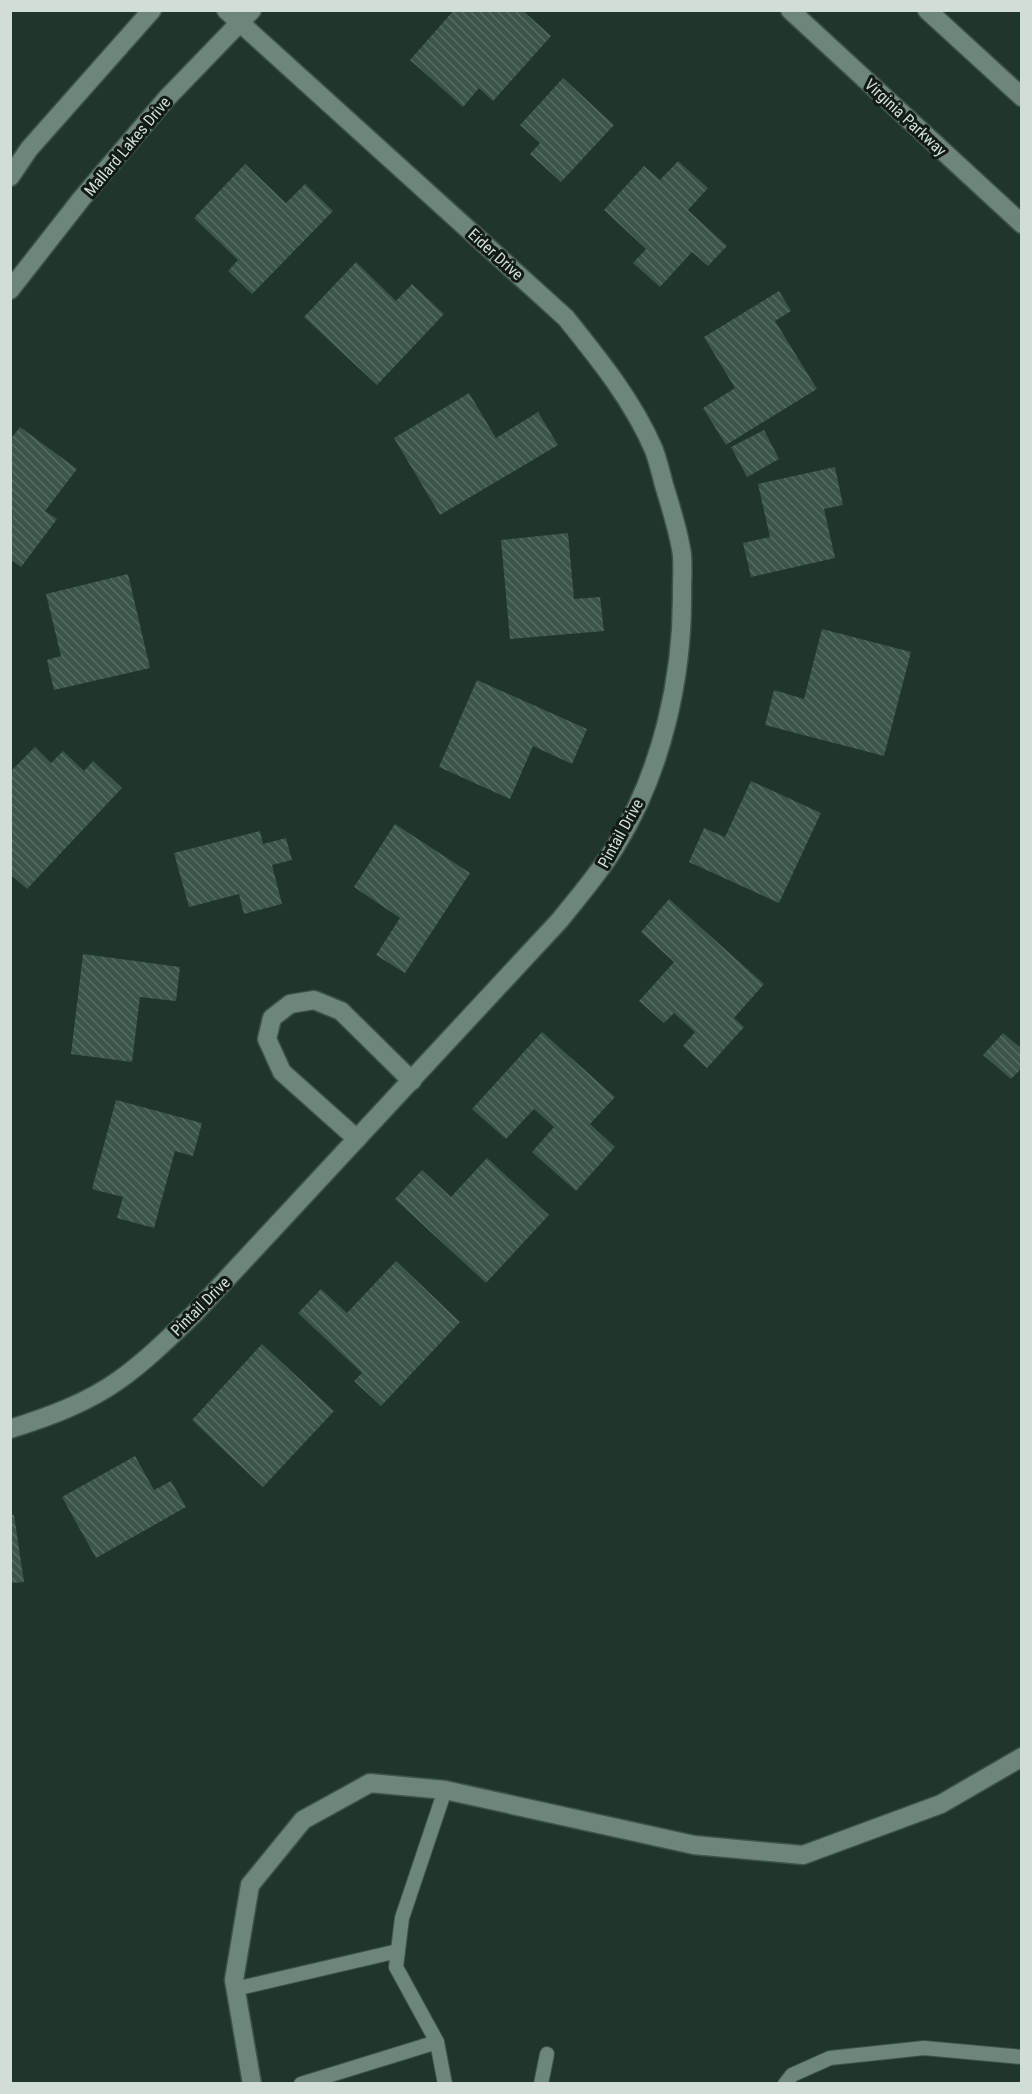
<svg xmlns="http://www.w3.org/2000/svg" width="1032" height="2094" font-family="'Roboto Condensed',sans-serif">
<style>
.building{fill:url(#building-back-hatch)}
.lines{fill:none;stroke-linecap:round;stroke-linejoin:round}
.service-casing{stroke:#40534b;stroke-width:16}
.minor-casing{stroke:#40534b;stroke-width:21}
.tertiary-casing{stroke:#40534b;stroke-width:21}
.secondary-casing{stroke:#40534b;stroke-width:21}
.service{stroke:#6e867a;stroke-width:14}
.minor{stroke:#6e867a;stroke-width:18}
.tertiary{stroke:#6e867a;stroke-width:18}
.secondary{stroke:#6e867a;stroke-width:18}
.labels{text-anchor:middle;stroke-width:6;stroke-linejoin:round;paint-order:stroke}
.street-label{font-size:16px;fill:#d1ded7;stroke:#111b16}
</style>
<defs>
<pattern id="building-back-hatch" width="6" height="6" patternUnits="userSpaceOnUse" patternTransform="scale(1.5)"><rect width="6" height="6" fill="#3d5449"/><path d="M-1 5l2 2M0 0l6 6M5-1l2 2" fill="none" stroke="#586c62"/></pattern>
</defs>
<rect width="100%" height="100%" fill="#20362c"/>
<!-- building -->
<g class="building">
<polygon points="454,10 522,10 551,36 493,101 479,88 463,107 410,60"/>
<polygon points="563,78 614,125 561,182 530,154 540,143 520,125"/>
<polygon points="678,161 708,188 688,210 727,246 708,266 692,252 660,287 633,263 646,249 604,210 644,166 660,180"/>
<polygon points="245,164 286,203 305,184 333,211 252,294 228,271 238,260 194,218"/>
<polygon points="356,262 396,301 412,284 444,314 377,385 304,317"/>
<polygon points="779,291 791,311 775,321 817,389 726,445 703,408 735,388 704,337"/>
<polygon points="469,393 496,438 538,412 558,445 440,515 394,438"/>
<polygon points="20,427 77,469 45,511 57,519 21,567 10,559 10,521 13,517 10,515 10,440"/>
<polygon points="764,430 779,459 747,477 731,447"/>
<polygon points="835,467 843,505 824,509 835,558 751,577 743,543 770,537 758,484"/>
<polygon points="568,533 574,599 600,597 604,631 510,639 501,540"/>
<polygon points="128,574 150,668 54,690 47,660 61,656 46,594"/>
<polygon points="822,629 911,652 884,756 765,725 774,690 804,699"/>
<polygon points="477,680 587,729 572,764 533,746 510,799 439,767"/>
<polygon points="35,747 51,763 63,751 84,771 93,761 122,788 27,889 10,874 10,772"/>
<polygon points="751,781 821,813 779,903 689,862 704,828 725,837"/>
<polygon points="395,824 470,873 405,973 376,955 400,918 354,887"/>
<polygon points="260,831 263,844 286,838 292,860 272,865 282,904 244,914 239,894 189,907 174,853"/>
<polygon points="669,899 764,984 734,1018 744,1027 707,1068 683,1046 695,1032 674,1013 664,1023 639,1001 674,962 641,932"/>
<polygon points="83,954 180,967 176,1001 140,997 132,1062 71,1054"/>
<polygon points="542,1032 615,1097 590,1124 615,1147 576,1191 532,1152 554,1127 534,1109 506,1139 472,1109"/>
<polygon points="1003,1033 1022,1049 1022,1068 1011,1079 983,1055"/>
<polygon points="116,1100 202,1123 193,1156 175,1151 154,1228 117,1218 123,1197 92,1189"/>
<polygon points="487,1158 549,1215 486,1283 395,1199 422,1170 451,1197"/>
<polygon points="396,1261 460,1322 381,1406 354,1381 362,1373 298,1313 321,1289 347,1313"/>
<polygon points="262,1344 334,1411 263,1487 192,1420"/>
<polygon points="135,1456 154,1490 171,1481 186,1507 96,1558 62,1497"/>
<polygon points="10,1515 14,1515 24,1582 10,1583"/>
</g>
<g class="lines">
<defs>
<g id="service">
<polyline points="445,1790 402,1918 396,1967 437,2042 445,2084"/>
<polyline points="235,1989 398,1951"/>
<polyline points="301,2084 437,2042"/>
<polyline points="541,2084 547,2054"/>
<polyline points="785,2084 792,2075 830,2058 924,2048 1022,2057"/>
</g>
<g id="minor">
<polyline points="357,1139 282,1072 267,1039 272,1018 290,1004 314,1000 341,1011 412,1081"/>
<path d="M 10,1429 C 48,1417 87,1403 119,1380 C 147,1360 171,1336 195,1313 L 560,920 C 580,895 601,871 617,844 C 662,770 683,677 682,592 C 682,580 683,567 682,555 C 679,532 671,508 664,485 C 661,473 658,461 654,450 C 633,401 599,359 566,318 L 226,10"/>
<polyline points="252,2084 234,1980 250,1885 303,1820 370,1783 445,1790 694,1845 803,1855 941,1804 1022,1757"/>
</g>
<g id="tertiary">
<polyline points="10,177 29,149 152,10"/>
<polyline points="10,290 82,198 167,98 252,10"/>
</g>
<g id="secondary">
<polyline points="790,10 1022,224"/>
<polyline points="927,10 1022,97"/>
</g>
</defs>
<!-- service casing -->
<use href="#service" class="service-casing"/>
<!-- minor casing -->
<use href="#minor" class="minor-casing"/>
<!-- tertiary casing -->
<use href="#tertiary" class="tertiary-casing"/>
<!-- secondary casing -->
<use href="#secondary" class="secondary-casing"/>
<!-- service -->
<use href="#service" class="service"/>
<!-- minor -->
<use href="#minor" class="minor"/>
<!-- tertiary -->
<use href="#tertiary" class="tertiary"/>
<!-- secondary -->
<use href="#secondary" class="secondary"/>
</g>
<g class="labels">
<!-- street labels -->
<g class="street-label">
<text transform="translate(906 117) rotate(43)" y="6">Virginia Parkway</text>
<text transform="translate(127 146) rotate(-50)" y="6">Mallard Lakes Drive</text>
<text transform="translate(496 254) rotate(42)" y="6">Eider Drive</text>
<text transform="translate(620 833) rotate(-61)" y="6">Pintail Drive</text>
<text transform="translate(200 1306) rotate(-45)" y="6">Pintail Drive</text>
</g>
</g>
<!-- border -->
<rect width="1032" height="2094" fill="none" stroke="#d1ded7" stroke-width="24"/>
</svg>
